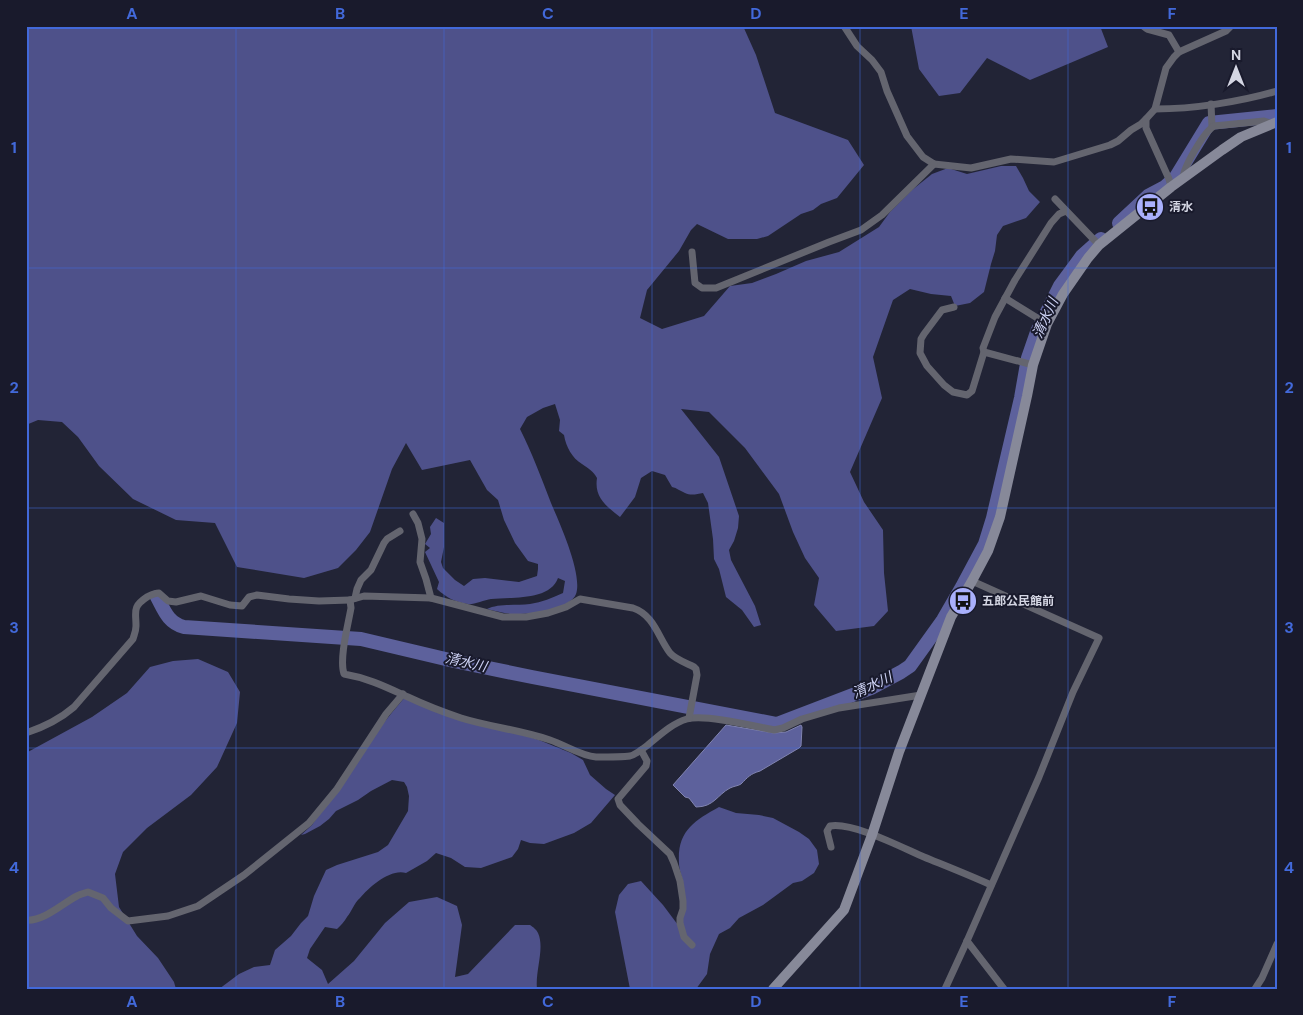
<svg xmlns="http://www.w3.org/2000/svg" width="1303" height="1015" font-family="'DM Sans','Noto Sans JP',sans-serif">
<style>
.forest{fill:#4e518a}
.water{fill:#5d619c;stroke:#8184b1}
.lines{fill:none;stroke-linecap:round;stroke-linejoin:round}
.river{stroke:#5d619c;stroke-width:14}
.street{stroke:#64656f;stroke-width:7}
.secondary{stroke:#878999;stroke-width:10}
.grid{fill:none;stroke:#4269da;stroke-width:1;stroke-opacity:0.55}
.labels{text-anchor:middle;stroke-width:4;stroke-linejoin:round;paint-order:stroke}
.poi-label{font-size:12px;font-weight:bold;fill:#d4d6e3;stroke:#191a2c;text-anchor:start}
.water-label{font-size:14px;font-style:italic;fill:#ced3f6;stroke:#191a2c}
.neatline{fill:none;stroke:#4269da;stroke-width:2}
.grid-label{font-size:16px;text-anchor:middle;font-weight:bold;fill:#4269da}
</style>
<rect width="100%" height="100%" fill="#222436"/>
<!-- forest -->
<g class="forest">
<path d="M 26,26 L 743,26 L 756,55 L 775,113 L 848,140 L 864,165 L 837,198 L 821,204 L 813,210 L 801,214 L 768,236 L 757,239 L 728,239 L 697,224 L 691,230 L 679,251 L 647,290 L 640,318 L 662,329 L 704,316 L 730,286 L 752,283 L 776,274 L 806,261 L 839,252 L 879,227 L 890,212 L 912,190 L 932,174 L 948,168 L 967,174 L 1001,166 L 1016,166 L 1023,178 L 1029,191 L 1040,202 L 1026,218 L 1003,226 L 997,235 L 995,251 L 991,264 L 984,292 L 970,303 L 955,306 L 951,296 L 931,294 L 910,289 L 893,300 L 873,357 L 882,398 L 850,472 L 864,502 L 883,530 L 884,573 L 888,611 L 874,626 L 836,631 L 814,605 L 819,578 L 805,558 L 793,532 L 779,494 L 745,448 L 709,412 L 681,409 L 719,457 L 739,516 L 738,528 L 734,541 L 729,550 L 731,560 L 755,606 L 761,625 L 754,627 L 742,610 L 726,597 L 719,569 L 714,559 L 713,539 L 708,503 L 703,493 C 697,494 691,496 685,493 C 680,491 677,488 672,487 L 665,475 L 652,471 L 641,478 L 635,497 L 620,517 C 606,506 594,497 597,478 C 593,471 589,469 582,464 C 572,458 566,447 564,435 L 559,431 L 560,420 L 555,404 L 543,408 L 527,417 L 520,429 C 532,453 541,477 551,503 C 559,522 583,574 576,594 C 570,610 529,615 513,614 C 505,614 496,611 487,609 C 498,603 517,606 530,604 C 542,602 552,598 563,593 L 565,581 L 558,578 C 550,601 510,597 491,599 C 484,600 473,605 468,604 C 455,602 447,598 437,589 L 439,582 L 425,552 L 430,548 L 425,544 L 431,534 L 430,527 L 436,518 L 444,523 L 444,547 L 441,562 L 443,568 L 455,580 L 464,586 L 473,579 L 485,578 L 519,582 L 537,576 L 538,569 L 538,564 L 528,561 L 515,543 L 504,520 L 498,500 L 487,490 L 470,460 L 422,470 L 406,443 L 392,469 L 370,532 L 356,550 L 338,568 L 304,578 L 237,567 L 215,523 L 176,520 L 133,499 L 99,466 L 78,437 L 62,422 L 38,420 L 26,425 Z"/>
<polygon points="911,26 1100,26 1108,47 1030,80 987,58 960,93 939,96 919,69"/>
<polygon points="198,659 228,672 240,692 237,723 217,767 191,795 147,828 123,852 115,874 119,907 137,936 158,958 174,982 176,989 26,989 26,753 92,717 127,693 150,667 173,661"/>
<path d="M 405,697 L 539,740 L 571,753 L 583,760 L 590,775 L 606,789 L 615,795 L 591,823 L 574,833 L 544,844 L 530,843 L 521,840 L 518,849 L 512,857 L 481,868 L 465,867 L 451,858 L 436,853 L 427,861 L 406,873 C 391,868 369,887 360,898 C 354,903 352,911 347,917 C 344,922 341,925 337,929 L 325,927 L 310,949 L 307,958 L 322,970 L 328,984 L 354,961 L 385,923 L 409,902 L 437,897 L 457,906 L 462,925 L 455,977 L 468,974 L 515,925 L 530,925 C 533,927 537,930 538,933 C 545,948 535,971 537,989 L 219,989 L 239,974 L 254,967 L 270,965 L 275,950 L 291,936 L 301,923 L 308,916 L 314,896 L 326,870 L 337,865 L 378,852 L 388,845 L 408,811 L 409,796 L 407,787 L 404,782 L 392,780 L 371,791 L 358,800 L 336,811 L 329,819 L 320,826 L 305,834 L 301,835 L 312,825 C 342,782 370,737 405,697 Z"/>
<path d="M 719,807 L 736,813 L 759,815 L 773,818 L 799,832 L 809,839 L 817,850 L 819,864 L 814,873 L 802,881 L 793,883 L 763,905 L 739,918 L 730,928 L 719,934 L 710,954 L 707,974 L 696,989 L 630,989 L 615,912 L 619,895 L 628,884 L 641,881 L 663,905 L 678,925 C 680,913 684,893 683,882 C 682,876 679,870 679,863 C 677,831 694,821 719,807 Z"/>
</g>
<!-- water -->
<path class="water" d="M 726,725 L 774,733 L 786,732 L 801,725 L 802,727 L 801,746 L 799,748 L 760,771 C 750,774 748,777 741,784 C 738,786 734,786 730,788 C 717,795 714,807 696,807 L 689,798 L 685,797 L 673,785 Z"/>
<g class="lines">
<!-- river -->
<g class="river">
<polyline points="1119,223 1148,196 1165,187 1176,177 1209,123 1277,116"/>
<path d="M 157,597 C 164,610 168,623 184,627 L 361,639 L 454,661 L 532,677 L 777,724 L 871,688 L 901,672 L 910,666 L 943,620 L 962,587 L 985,544 L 993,518 L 1021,398 L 1028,358 L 1037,332 L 1060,286 L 1082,256 L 1101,239"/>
</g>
<!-- street -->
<g class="street">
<polyline points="844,26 857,46 872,60 881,72 887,91 907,136 923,157 934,164 971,168 1011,159 1054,162 1110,145 1118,141 1131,130 1141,124 1146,119"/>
<polyline points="1143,26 1147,29 1169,35 1179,52"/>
<polyline points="1211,104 1212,127"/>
<path d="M 1155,109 C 1193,109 1240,102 1277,91"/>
<path d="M 1183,178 C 1184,166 1204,132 1214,126 L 1264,121 L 1273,124"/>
<polyline points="1171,187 1169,179 1146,128 1146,119 1155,109 1166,68 1174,57 1179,52 1226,31 1231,26"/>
<polyline points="1055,199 1099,245"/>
<polyline points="692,252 695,283 702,288 716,288 829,242 861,230 882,215 934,164"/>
<polyline points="1005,298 1047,324"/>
<polyline points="954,307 942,310 924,334 921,339 920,353 927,366 944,385 953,392 967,395 972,391 984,352 983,348 995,317 1015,280 1051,223 1059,214 1066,211"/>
<polyline points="984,352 1033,365"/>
<polyline points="413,514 418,523 422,539 420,562 426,579 431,598"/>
<polyline points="355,598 357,589 361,580 371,570 384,543 387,539 400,531"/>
<path d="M 350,600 L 351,608 C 348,625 339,659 344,674 C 368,678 386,687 408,697 C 425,705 443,712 461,718 C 490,727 521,730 550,740 C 565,745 581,756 596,757 C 604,757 622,757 630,756 C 637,754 644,748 649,744 C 661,734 673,723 687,719 C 705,714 754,726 774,730 L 783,728 L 802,719 L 839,708 L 921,695"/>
<path d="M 26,733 C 44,727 60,719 74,707 L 133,639 C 134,635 136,631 136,626 C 136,611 132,607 147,597 C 151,595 154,593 159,593 L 168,601 L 176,602 L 201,596 L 230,605 L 242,606 L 249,597 L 257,595 L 289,599 L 319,601 L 350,600 L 364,596 L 431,598 L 503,617 L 526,617 L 548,613 L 566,607 L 580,599 L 633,608 C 654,615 658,637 670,653 C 675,659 686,663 694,667 L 696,669 L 697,675 L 689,718"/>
<polyline points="641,750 647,761 646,766 618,799 620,805 638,824 670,854 674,863 680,881 683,901 683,909 680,918 680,923 684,937 692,945"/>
<path d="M 831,847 L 827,831 L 830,826 C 853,822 901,847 924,857 C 946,866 969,875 991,885"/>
<path d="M 26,920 C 43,922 63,903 77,896 C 80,894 85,893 88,892 L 103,898 L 111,908 L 128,921 L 168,916 L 198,906 L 244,875 L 309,823 L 337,789 L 386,714 L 403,694"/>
<polyline points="967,941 1004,989"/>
<polyline points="945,989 967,941 1039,777 1073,692 1099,638 972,581"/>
<polyline points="1255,989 1262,978 1277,944"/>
</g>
<!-- secondary -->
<polyline class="secondary" points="773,989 844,910 872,835 899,752 951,617 972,581 988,551 1000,517 1027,396 1033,365 1047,324 1063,294 1088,258 1099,245 1171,187 1222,150 1241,137 1277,122"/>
</g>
<!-- grid -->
<path class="grid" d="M 236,26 L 236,989M 444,26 L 444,989M 652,26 L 652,989M 860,26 L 860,989M 1068,26 L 1068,989M 26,268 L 1277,268M 26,508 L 1277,508M 26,748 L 1277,748"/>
<!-- icons -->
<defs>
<symbol id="bus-disc" viewBox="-11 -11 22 22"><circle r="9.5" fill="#a9b0fc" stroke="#191a2c"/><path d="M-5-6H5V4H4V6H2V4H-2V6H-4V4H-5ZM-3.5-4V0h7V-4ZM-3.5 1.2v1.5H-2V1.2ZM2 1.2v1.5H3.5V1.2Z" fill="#111"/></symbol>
</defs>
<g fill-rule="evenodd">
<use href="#bus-disc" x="1134" y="191" width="32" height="32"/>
<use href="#bus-disc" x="947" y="585" width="32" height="32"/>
</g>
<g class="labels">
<!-- poi labels -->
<g class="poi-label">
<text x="1169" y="211">清水</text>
<text x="982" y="605">五郎公民館前</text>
</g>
<!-- water labels -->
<g class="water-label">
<text transform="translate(1045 318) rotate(-66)" y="5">清水川</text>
<text transform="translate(466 662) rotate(13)" y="5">清水川</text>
<text transform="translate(872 685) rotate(-25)" y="5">清水川</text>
</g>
</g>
<!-- border -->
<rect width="1303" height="1015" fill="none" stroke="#191a2c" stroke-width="55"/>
<!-- north arrow -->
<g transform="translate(1236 68)" stroke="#191a2c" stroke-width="4" paint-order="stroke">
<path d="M0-4L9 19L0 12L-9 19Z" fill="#d4d6e3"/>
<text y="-8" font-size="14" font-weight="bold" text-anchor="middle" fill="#d4d6e3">N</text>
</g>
<rect x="28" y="28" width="1248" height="960" class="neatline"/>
<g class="grid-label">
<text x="132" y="19">A</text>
<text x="340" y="19">B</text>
<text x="548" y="19">C</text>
<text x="756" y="19">D</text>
<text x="964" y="19">E</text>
<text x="1172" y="19">F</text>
<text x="14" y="153">1</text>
<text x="1289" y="153">1</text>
<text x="14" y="393">2</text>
<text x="1289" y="393">2</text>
<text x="14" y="633">3</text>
<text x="1289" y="633">3</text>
<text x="14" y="873">4</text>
<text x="1289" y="873">4</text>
<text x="132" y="1007">A</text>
<text x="340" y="1007">B</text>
<text x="548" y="1007">C</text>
<text x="756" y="1007">D</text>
<text x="964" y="1007">E</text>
<text x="1172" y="1007">F</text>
</g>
</svg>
